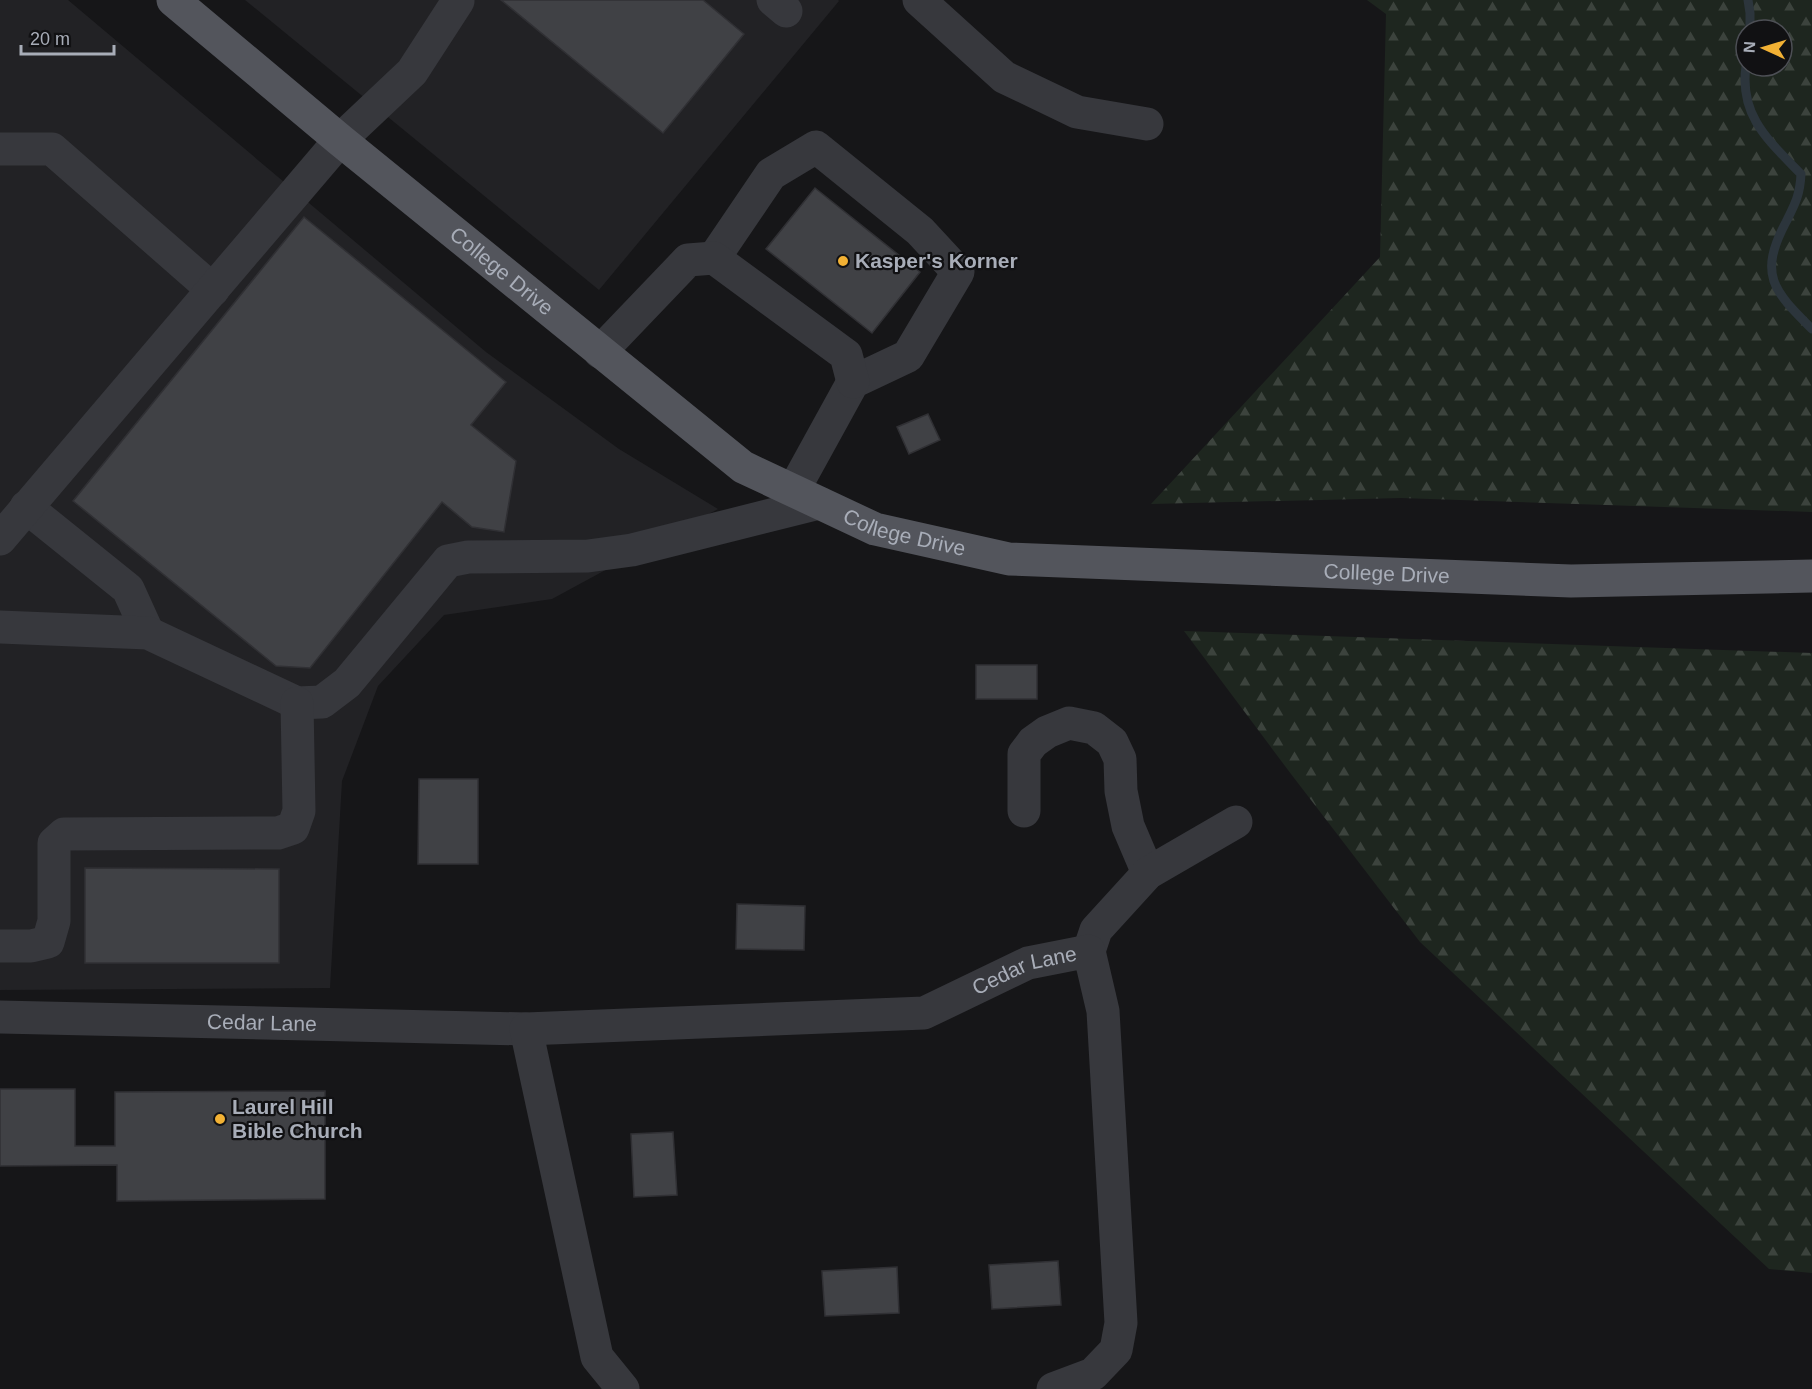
<svg xmlns="http://www.w3.org/2000/svg" width="1812" height="1389" font-family="Arial,sans-serif">
<style>
.built{fill:#222225}
.forest{fill:url(#forest-firs);fill-rule:evenodd}
.lines{fill:none;stroke-linecap:round;stroke-linejoin:round}
.stream{stroke:#2c353c;stroke-width:9}
.building{fill:#404145;stroke:#303034;stroke-width:1.5}
.minor{stroke:#37383d;stroke-width:33}
.major{stroke:#53555c;stroke-width:33}
.poi-dot{fill:#f2b134;stroke:#111113;stroke-width:2}
.labels{text-anchor:middle;stroke-width:4.5;stroke-linejoin:round;paint-order:stroke}
.poi-label{font-size:21px;font-weight:bold;fill:#a8adb8;stroke:#111113;text-anchor:start}
.street-label{font-size:21px;fill:#a8adb8;stroke:#111113}
</style>
<defs>
<pattern id="forest-firs" width="22" height="20" patternUnits="userSpaceOnUse" patternTransform="scale(1.5)"><rect width="22" height="20" fill="#1e261f"/><path d="M5 1l3.5 6h-7zM16 11l3.5 6h-7z" fill="#3c433d"/></pattern>
</defs>
<rect width="100%" height="100%" fill="#161618"/>
<!-- built -->
<g class="built">
<polygon points="0,0 68,0 486,352 619,449 718,509 552,599 444,615 378,686 342,781 330,988 0,990"/>
<polygon points="245,0 838,0 839,1 599,290"/>
</g>
<!-- forest -->
<g class="forest">
<path d="M 1367,0 L 1812,0 L 1812,512 L 1401,498 L 1151,504 L 1380,257 L 1386,14 ZM 1746,30 L 1782,30 L 1782,66 L 1746,66 Z"/>
<polygon points="1184,631 1812,653 1812,1273 1769,1269 1420,942 1291,774"/>
</g>
<g class="lines">
<!-- stream -->
<g class="stream">
<polyline points="1748,0 1750,13 1750,30"/>
<path d="M 1746,66 C 1739,116 1769,141 1801,174 C 1800,195 1795,204 1786,222 C 1758,275 1773,290 1812,329"/>
</g>
</g>
<!-- building -->
<g class="building">
<polygon points="501,0 703,0 744,34 663,133"/>
<polygon points="815,188 920,272 872,333 766,249"/>
<polygon points="304,217 506,382 471,425 516,461 504,532 472,527 442,502 310,668 276,666 73,501"/>
<polygon points="928,414 940,440 909,454 897,427"/>
<rect x="976" y="665" width="61" height="34"/>
<polygon points="419,779 478,779 478,864 418,864"/>
<polygon points="85,868 279,869 279,963 85,963"/>
<polygon points="737,904 805,906 804,950 736,949"/>
<polygon points="0,1089 75,1089 75,1146 115,1146 115,1092 325,1091 325,1199 117,1201 117,1165 0,1166"/>
<polygon points="673,1132 677,1195 634,1197 631,1134"/>
<polygon points="1058,1261 1061,1305 992,1309 989,1265"/>
<polygon points="897,1267 899,1313 825,1316 822,1271"/>
</g>
<g class="lines">
<!-- minor -->
<g class="minor">
<polyline points="773,0 786,11"/>
<polyline points="919,0 1004,77 1077,112 1147,124"/>
<polyline points="0,149 52,149 213,290"/>
<polyline points="714,258 771,174 816,147 920,231 958,272 908,356 853,382 793,491"/>
<polyline points="600,352 688,260 714,258 846,355 853,382"/>
<polyline points="26,507 128,589 148,633"/>
<polyline points="0,539 340,140 412,72 458,1"/>
<polyline points="0,627 148,633 297,703 322,702 347,683 448,561 468,557 588,556 632,550 819,503"/>
<polyline points="1024,811 1024,754 1033,742 1047,732 1069,723 1094,728 1112,742 1120,759 1121,791 1128,826 1148,873"/>
<polyline points="0,946 31,946 48,942 54,921 54,843 64,834 278,833 293,828 299,811 297,703"/>
<polyline points="1089,951 1096,930 1148,873 1236,822"/>
<path id="s1" d="M 0,1017 L 526,1029"/>
<path id="s2" d="M 623,1389 L 597,1357 L 526,1029 L 924,1013 L 1028,963 L 1089,951 L 1103,1011 L 1121,1323 L 1116,1350 L 1093,1374 L 1053,1389"/>
</g>
<!-- major -->
<path class="major" id="s3" d="M 173,0 L 340,140 L 743,467 L 875,529 L 1009,559 L 1571,581 L 1812,576"/>
</g>
<!-- markers -->
<g class="poi-dot">
<circle cx="843" cy="261" r="6"/>
<circle cx="220" cy="1119" r="6"/>
</g>
<g class="labels">
<!-- poi labels -->
<g class="poi-label">
<text x="855" y="268">Kasper's Korner</text>
<text x="232" y="1114">Laurel Hill<tspan x="232" dy="24">Bible Church</tspan></text>
</g>
<!-- street labels -->
<g class="street-label">
<text dy="7" stroke="none"><textPath href="#s3" startOffset="426">College Drive</textPath></text>
<text dy="7" stroke="none"><textPath href="#s3" startOffset="912">College Drive</textPath></text>
<text dy="7" stroke="none"><textPath href="#s3" startOffset="1398">College Drive</textPath></text>
<text dy="7" stroke="none"><textPath href="#s2" startOffset="885">Cedar Lane</textPath></text>
<text dy="7" stroke="none"><textPath href="#s1" startOffset="262">Cedar Lane</textPath></text>
</g>
</g>
<!-- north arrow -->
<g transform="translate(1764 48) rotate(274)"><circle r="28" fill="#111113" stroke="#4d4f55" stroke-width="1.5"/>
<path d="M0-4.5L10 22L0 15L-10 22Z" fill="#f2b134"/>
<text y="-9" font-size="16" font-weight="bold" text-anchor="middle" fill="#a8adb8">N</text>
</g>
<!-- scale -->
<path d="M21 45v9h93v-9" fill="none" stroke="#a8adb8" stroke-width="3"/>
<text x="30" y="45" font-size="18" fill="#a8adb8" stroke="#111113" stroke-width="4.5" paint-order="stroke">20 m</text>
</svg>
